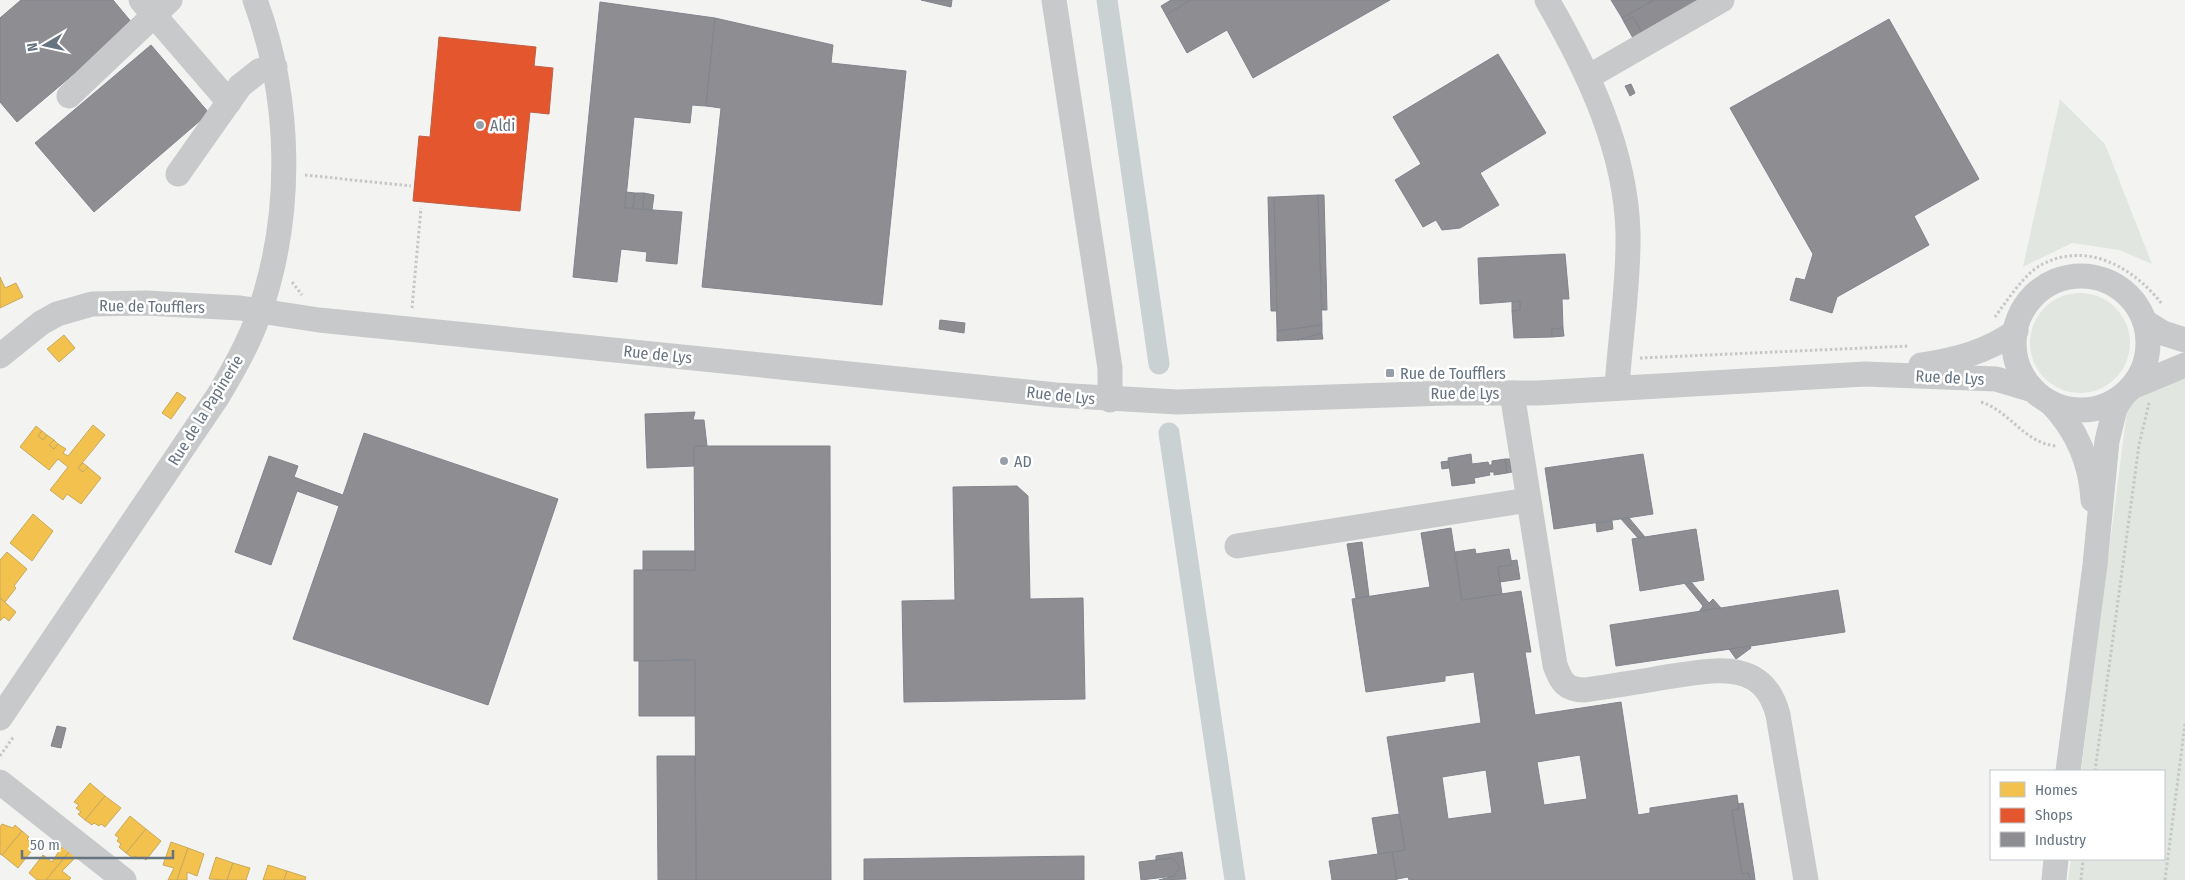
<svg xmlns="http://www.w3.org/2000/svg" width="2185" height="880" font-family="'Fira Sans Condensed',sans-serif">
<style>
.green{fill:#e2e6e1}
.homes{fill:#f2c14e;stroke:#c8aa5d}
.shops{fill:#e4572e;stroke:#be5f47}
.industry{fill:#8d8d92;stroke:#81858d;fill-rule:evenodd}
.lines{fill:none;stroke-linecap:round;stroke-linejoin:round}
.canal{stroke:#cad1d3;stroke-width:21}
.path{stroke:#c6c7c8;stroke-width:3;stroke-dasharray:2.5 2.5;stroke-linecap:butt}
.minor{stroke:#c8c9ca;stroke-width:25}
.poi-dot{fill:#97a0a8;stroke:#fff;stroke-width:2}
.labels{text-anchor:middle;stroke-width:5;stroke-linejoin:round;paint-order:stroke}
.poi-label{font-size:16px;fill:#667380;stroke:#fff;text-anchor:start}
.street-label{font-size:16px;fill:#667380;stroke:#fff}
</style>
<rect width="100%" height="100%" fill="#f3f4f2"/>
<!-- green -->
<g class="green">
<polygon points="2060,99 2105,144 2152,264 2119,250 2072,243 2023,267"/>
<circle cx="2080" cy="343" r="50"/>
<polygon points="2185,379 2185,880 2068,880 2071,859 2164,859 2164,771 2081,771 2127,410 2143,389"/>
</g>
<!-- homes -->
<g class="homes">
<polygon points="0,277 5,288 16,283 23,297 0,308"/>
<polygon points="64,335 75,348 59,362 47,349"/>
<polygon points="177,392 186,398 171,419 162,413"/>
<polygon points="93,425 105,435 78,468 83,472 88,467 101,478 81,504 67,494 63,500 50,490 68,467 58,459 49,470 20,447 36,426 42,431 38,436 43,440 47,435 54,440 49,445 54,449 58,444 66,449 63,453 68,456"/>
<polygon points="42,431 47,435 43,440 38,436"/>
<polygon points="54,440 58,444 54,449 49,445"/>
<polygon points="83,463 88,467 83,472 78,468"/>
<polygon points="33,514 53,531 32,561 10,543"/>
<polygon points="7,552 27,569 14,586 16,588 5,602 0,598 0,560"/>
<polygon points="0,598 16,612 9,621 4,617 0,621"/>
<polygon points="90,783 105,796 85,820 78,814 81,812 76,808 79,805 74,802"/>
<polygon points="105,796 121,808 105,827 101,824 99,826 94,823 92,825 85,820"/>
<polygon points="130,816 146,829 126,853 119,847 121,844 117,841 119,838 115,835"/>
<polygon points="2,824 13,828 15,825 22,831 2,855 0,854 0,827"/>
<polygon points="146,829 161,841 146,860 142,857 139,859 135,856 133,858 126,853"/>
<polygon points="22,831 29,837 27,839 31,843 29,846 33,849 18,868 2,855"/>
<polygon points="171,842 188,848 177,880 168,880 174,868 163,865"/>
<polygon points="63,845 70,851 46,880 37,880 29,873 43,855 52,862"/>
<polygon points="188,848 204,854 197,876 187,872 187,880 177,880"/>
<polygon points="70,851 77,856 62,871 71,878 69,880 46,880"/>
<polygon points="216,857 233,863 227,880 209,879"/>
<polygon points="233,863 250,868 246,880 227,880"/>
<polygon points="268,865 287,871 284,880 263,880"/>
<polygon points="287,871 306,877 305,880 284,880"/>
</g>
<!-- shops -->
<polygon class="shops" points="439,37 536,47 534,66 553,68 549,114 530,112 520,211 413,201 419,136 430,137"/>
<!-- industry -->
<g class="industry">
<polygon points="21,0 113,0 133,24 17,122 0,102 0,18"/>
<polygon points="921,0 952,0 951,7"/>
<polygon points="1171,0 1191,0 1166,15 1161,6"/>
<polygon points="1191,0 1390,0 1253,78 1227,30 1187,53 1166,15"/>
<polygon points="1611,0 1654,0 1622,18"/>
<polygon points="1654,0 1700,0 1642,33 1633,17 1624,22 1622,18"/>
<polygon points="600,2 715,18 706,106 692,105 690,123 634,117 625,208 682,212 677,264 646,261 647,252 621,249 617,282 573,277"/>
<polygon points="1633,17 1642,33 1633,38 1624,22"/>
<polygon points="715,18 833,45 831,63 906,71 882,305 702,287 721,108 706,106"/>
<polygon points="1889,19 1979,179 1914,216 1929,245 1837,297 1832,313 1790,300 1796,278 1805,280 1813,254 1730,108"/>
<polygon points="151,45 209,113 94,212 35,143"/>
<polygon points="1498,54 1546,133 1480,173 1499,205 1460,228 1442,230 1436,220 1423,227 1395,180 1421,164 1393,117"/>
<polygon points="1631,84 1635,93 1630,96 1625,86"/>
<polygon points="626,192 635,193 633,208 625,208"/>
<polygon points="635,193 644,193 643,209 633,208"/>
<polygon points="644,193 654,195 652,210 643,209"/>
<polygon points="1318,195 1322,325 1277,331 1274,197"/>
<polygon points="1318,195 1324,195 1327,310 1322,310"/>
<polygon points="1268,197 1274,197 1277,311 1271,311"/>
<polygon points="1565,254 1569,299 1562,299 1563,328 1552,329 1552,337 1514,338 1512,311 1520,310 1520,301 1480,304 1478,258"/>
<polygon points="1520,301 1520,310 1512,311 1512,302"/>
<polygon points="940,320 965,323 964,333 939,329"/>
<polygon points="1322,325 1322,333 1297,340 1277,341 1277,331"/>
<polygon points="1563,328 1564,336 1552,337 1552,329"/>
<polygon points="1322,333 1323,339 1297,340 1302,339"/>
<polygon points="695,412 693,420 704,420 707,446 694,446 694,466 647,468 645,414"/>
<polygon points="364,433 558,499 488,705 293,639 339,506 297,491 271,565 235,552 269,456 298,466 294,477 343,495"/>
<polygon points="694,446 830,446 831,880 696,880 695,660 634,661 634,570 695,570"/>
<polygon points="1471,454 1472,464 1488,462 1489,465 1492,465 1492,461 1505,459 1507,473 1494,475 1494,472 1489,472 1490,475 1474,478 1475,483 1452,486 1448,458"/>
<polygon points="1643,454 1653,514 1554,529 1545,468"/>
<polygon points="1505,459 1510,459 1512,472 1507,473"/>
<polygon points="1448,461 1449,468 1442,469 1441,462"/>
<polygon points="1017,486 1028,496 1030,599 1083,598 1085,699 904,702 902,601 955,600 953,487"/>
<polygon points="1629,518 1645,537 1638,538 1621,519"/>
<polygon points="1612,521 1613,529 1597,532 1596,523"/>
<path d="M 1451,528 L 1462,600 L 1521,591 L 1531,652 L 1525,652 L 1535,715 L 1621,702 L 1638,815 L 1650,813 L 1650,808 L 1737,795 L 1739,809 L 1732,810 L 1742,874 L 1749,873 L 1750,880 L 1409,880 L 1408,877 L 1397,879 L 1392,852 L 1405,850 L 1387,737 L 1481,723 L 1474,672 L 1445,676 L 1445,681 L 1366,692 L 1352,599 L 1430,587 L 1421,533 ZM 1580,755 L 1587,799 L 1544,805 L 1537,762 ZM 1486,770 L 1492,813 L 1448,819 L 1442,777 Z"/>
<polygon points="1696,529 1704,580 1640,591 1632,539"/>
<polygon points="1362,542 1369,596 1356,598 1347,544"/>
<polygon points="1475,549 1476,554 1509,549 1512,565 1498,567 1502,594 1462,600 1455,552"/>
<rect x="643" y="551" width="52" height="19"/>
<polygon points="1517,560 1520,579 1500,582 1498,567 1512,565 1511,561"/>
<polygon points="1692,583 1709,603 1713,599 1721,608 1699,612 1703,606 1685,584"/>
<polygon points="1838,590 1845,632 1616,666 1610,625"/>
<polygon points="1750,646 1751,648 1736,659 1729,649"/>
<polygon points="695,660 695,716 639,716 639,661"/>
<polygon points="57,726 66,728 61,748 51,746"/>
<polygon points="657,756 695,756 696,880 658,880"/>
<polygon points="1743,803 1754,872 1755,880 1750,880 1749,873 1742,874 1732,810 1739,809 1738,804"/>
<polygon points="1399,814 1405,850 1378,854 1372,818"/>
<polygon points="1182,852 1186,879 1159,880 1174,876 1179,868 1178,864 1171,858 1156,860 1156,856"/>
<polygon points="1392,852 1397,880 1332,880 1329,861"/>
<polygon points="1084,856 1084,880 864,880 864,859"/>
<polygon points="1171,858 1178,864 1179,868 1174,876 1141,880 1139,862"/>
</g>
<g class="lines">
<!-- canal -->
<g class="canal">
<polyline points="1107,0 1159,364"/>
<polyline points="1169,433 1235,880"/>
</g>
<!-- path -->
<g class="path">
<polyline points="305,175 411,186"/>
<polyline points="292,282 302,295"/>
<polyline points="412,308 421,208"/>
<path d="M 1995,317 C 2006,302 2025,273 2041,265 C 2087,240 2134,268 2162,304"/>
<polyline points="1640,358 1909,346"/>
<path d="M 1981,402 C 2010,411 2024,443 2056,446"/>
<polyline points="0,756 14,736"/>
<polyline points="2095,771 2139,445 2149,403"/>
<polyline points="2081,880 2083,859"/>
<polyline points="2165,880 2185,724"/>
</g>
<!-- minor -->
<g class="minor">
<polyline points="141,0 229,102"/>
<polyline points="1054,0 1110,368 1110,400"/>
<path d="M 1547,0 C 1588,71 1626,150 1628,233 C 1629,285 1620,337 1617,388"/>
<polyline points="1588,77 1722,0"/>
<polyline points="69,96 170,0"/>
<polyline points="178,174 240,86 259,71 275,67"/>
<circle cx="2081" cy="343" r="67"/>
<polyline points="2145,322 2163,333 2185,340"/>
<polyline points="0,356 41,323 57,314 92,304 146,303 240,308 319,320 1056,395 1177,402 1448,393 1538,393 1865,374 1996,379 2033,390"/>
<path d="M 1921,365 C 1955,360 1987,352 2016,331"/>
<polyline points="2132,387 2185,365"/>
<path d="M 1512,393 L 1555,665 C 1561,682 1566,690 1585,690 C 1612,686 1639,682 1666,677 C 1711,671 1763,656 1778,715 L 1806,880"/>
<path d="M 2051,403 C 2076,429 2091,463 2093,500"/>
<polyline points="1237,546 1528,500"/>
<path d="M 0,718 L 218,396 C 234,369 250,341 260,311 C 294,211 291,98 255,0"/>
<polyline points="2068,771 2095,565 2107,441 2115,408 2122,397"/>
<polyline points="0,782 124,880"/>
<polyline points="2054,880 2056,859"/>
</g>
</g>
<!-- markers -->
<g class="poi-dot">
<circle cx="480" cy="125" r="5"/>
<rect x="1385" y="368" width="10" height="10" rx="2.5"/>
<circle cx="1004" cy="461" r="5"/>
</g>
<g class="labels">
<!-- poi labels -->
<g class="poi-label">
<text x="490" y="131">Aldi</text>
<text x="1400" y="379">Rue de Toufflers</text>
<text x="1014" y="467">AD</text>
</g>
<!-- street labels -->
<g class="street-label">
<text transform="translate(152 306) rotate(1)" y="6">Rue de Toufflers</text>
<text transform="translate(658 354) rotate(6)" y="6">Rue de Lys</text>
<text transform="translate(1950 377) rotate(3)" y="6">Rue de Lys</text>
<text x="1465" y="399">Rue de Lys</text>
<text transform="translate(1061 395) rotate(6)" y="6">Rue de Lys</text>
<text transform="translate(205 410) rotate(-58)" y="6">Rue de la Papinerie</text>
</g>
</g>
<!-- legend -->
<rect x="1990" y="770" width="175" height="90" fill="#ffffff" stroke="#c2c7cc"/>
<rect x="2000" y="782" width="25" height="15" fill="#f2c14e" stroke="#c2c7cc"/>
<text x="2035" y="795" font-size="15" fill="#667380">Homes</text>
<rect x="2000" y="808" width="25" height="15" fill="#e4572e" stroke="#c2c7cc"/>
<text x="2035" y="820" font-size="15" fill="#667380">Shops</text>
<rect x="2000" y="832" width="25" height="15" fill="#8d8d92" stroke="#c2c7cc"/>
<text x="2035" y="845" font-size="15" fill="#667380">Industry</text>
<!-- north arrow -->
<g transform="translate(45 45) rotate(261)" stroke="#ffffff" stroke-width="4" paint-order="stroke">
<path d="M0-4L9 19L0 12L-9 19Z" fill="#667380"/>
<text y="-8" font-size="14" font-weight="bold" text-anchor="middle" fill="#667380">N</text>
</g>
<!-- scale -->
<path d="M22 850v8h151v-8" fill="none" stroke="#667380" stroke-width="2.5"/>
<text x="30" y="850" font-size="15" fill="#667380" stroke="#ffffff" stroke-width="4" paint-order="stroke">50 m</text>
</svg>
